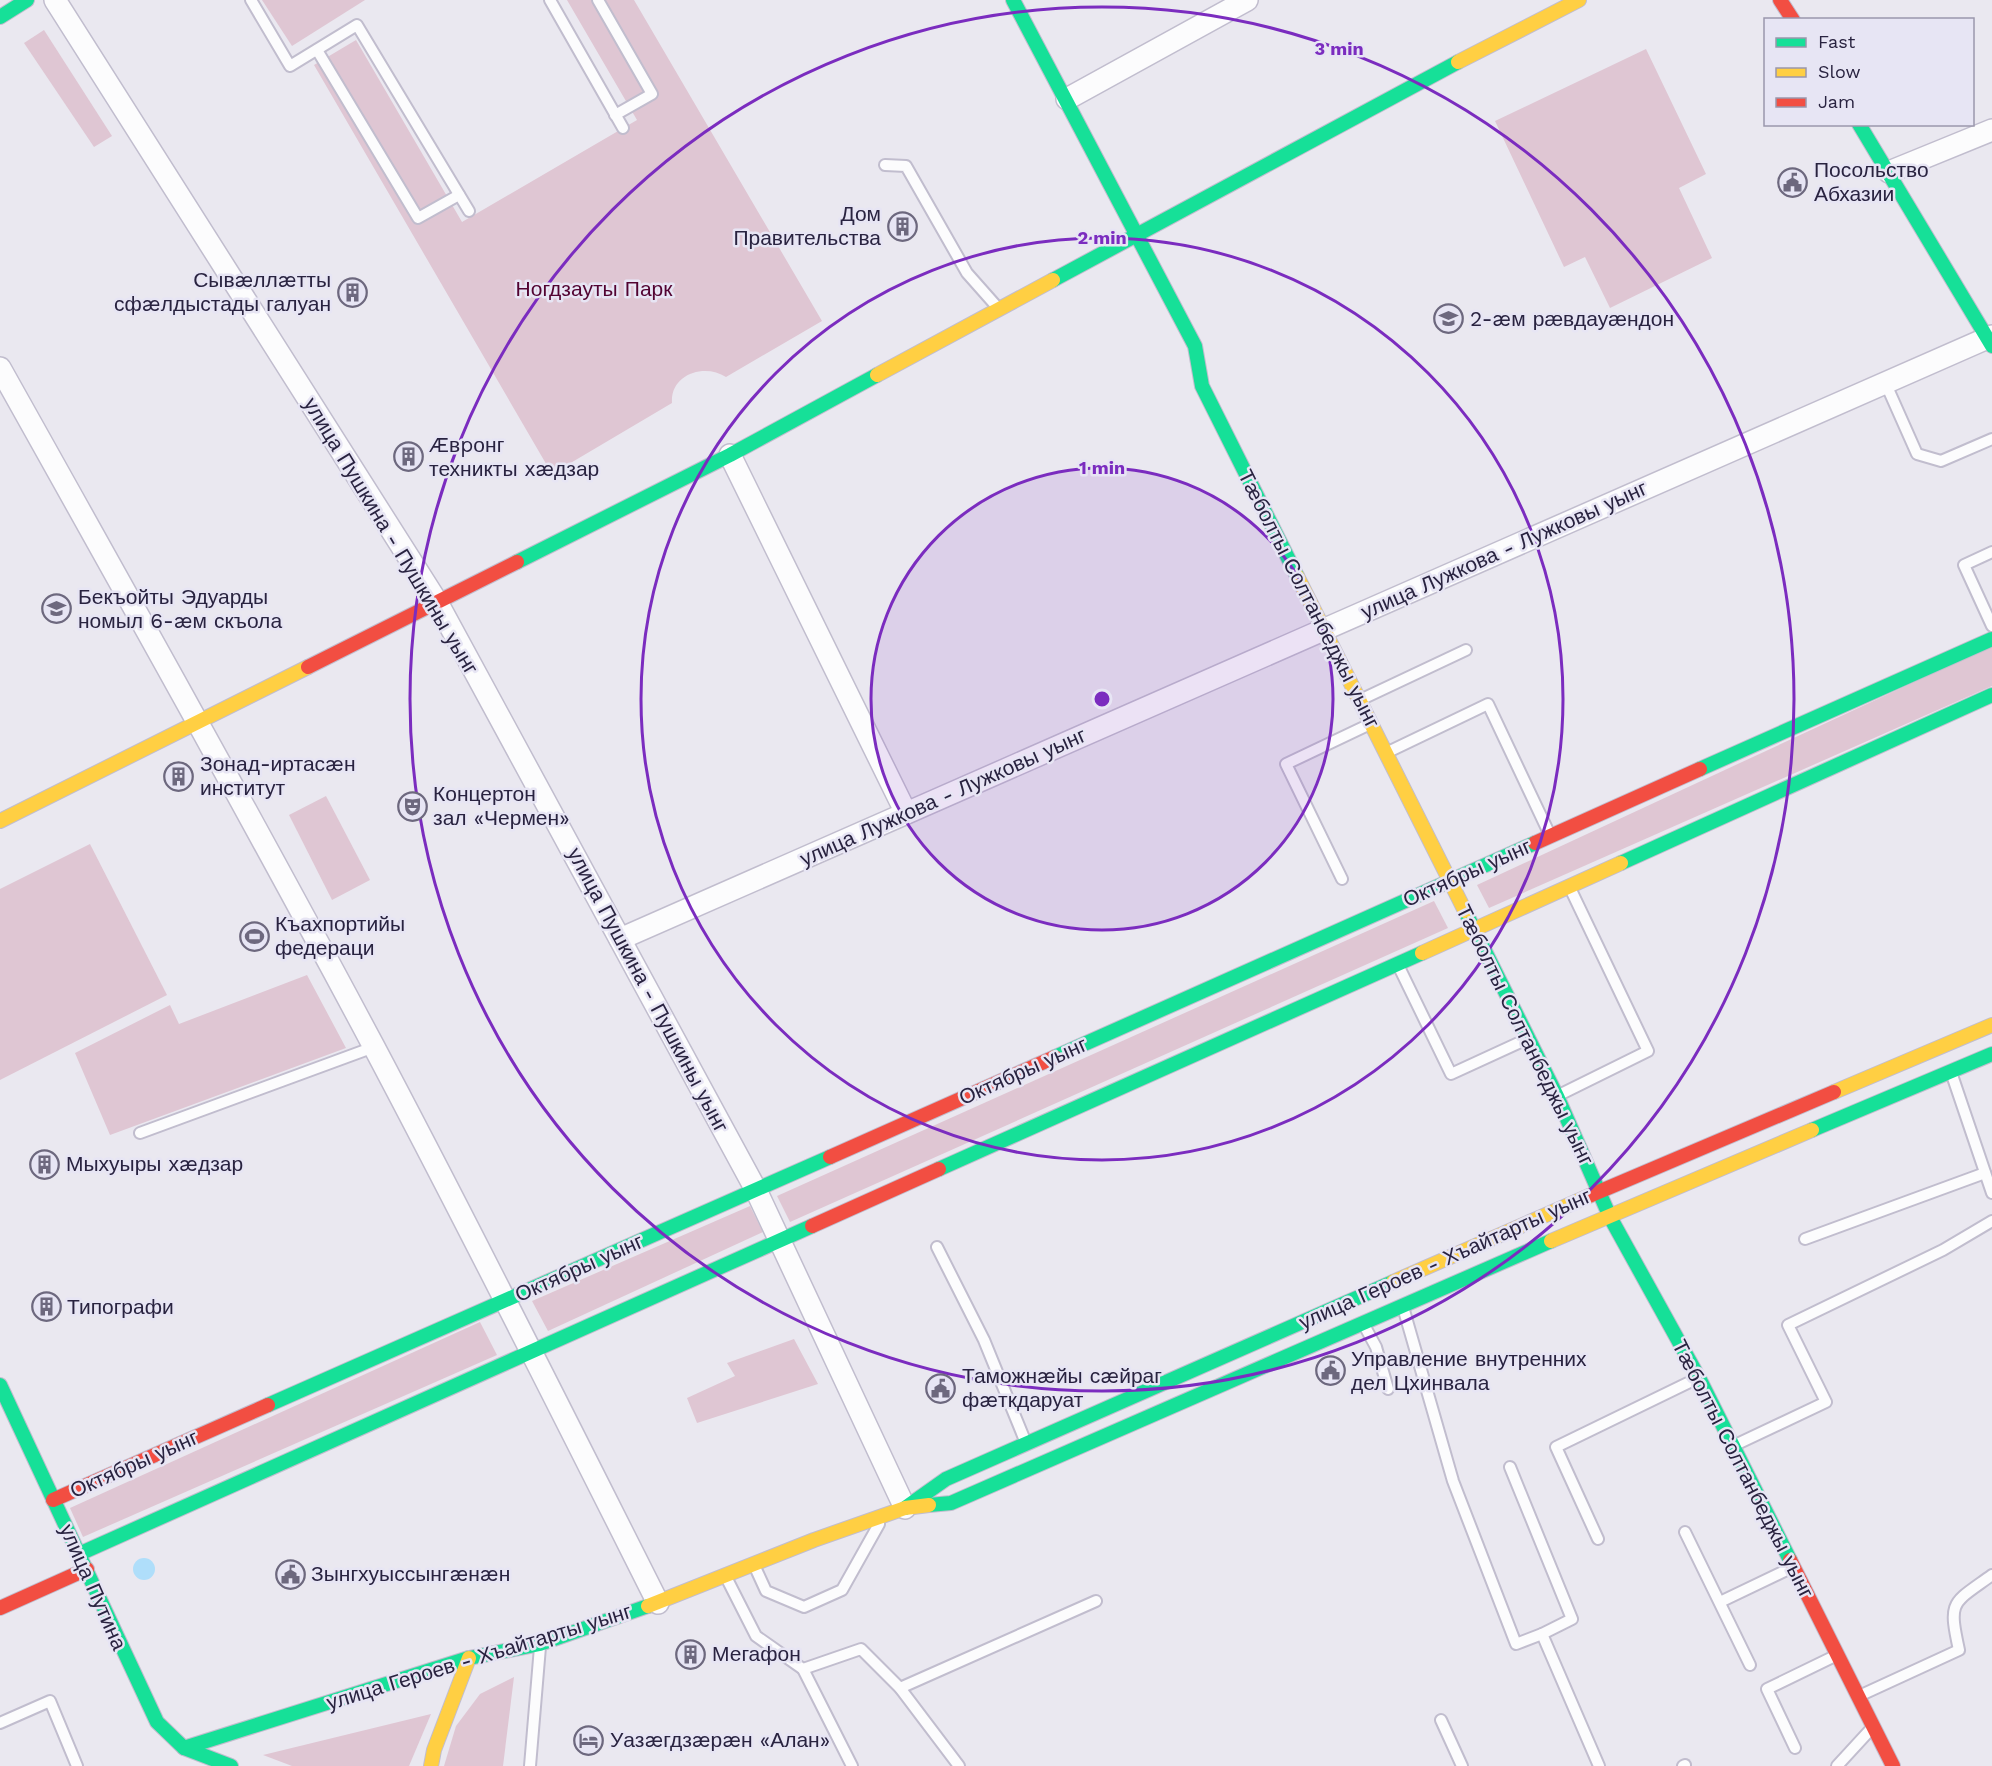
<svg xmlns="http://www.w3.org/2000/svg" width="1992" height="1766" font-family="'Work Sans',sans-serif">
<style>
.green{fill:#dfc6d3}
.water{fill:#afdefa}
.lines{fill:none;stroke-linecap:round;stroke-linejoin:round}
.lane-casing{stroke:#c1bdce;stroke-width:14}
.street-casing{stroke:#c1bdce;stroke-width:24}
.fast-casing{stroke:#c1bdce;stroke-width:16}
.slow-casing{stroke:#c1bdce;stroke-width:16}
.jam-casing{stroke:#c1bdce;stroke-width:16}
.lane{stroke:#fcfcfd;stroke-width:10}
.street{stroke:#fcfcfd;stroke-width:21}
.fast{stroke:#16e098;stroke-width:14}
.slow{stroke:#ffcf43;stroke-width:14}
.jam{stroke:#f24e42;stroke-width:14}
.ring{fill:none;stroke:#7b2cbf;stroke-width:3}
.labels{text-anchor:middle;stroke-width:5;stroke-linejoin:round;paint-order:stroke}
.poi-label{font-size:21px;fill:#292340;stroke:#e7e5f4;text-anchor:start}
.park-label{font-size:21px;fill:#520331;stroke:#e7e5f4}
.street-label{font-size:21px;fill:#292340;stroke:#e7e5f4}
.centre{fill:#7b2cbf;stroke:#e7e5f4;stroke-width:3}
.ring-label{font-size:18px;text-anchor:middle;font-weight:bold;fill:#7b2cbf;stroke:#e7e5f4;stroke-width:5;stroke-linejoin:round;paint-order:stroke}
</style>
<rect width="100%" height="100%" fill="#eae8f0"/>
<!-- green -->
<g class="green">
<polygon points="262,0 365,0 292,46"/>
<path d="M 567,0 L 634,0 L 822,321 L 726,377 C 705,363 670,374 672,403 L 552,474 L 314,65 L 356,40 L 462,222 L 637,120 Z"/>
<polygon points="44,30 112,136 94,147 24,43"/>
<polygon points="1646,49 1706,174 1679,188 1712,258 1610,308 1585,257 1564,267 1495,121"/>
<polygon points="1992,646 1992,686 1489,908 1477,885"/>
<polygon points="326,796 370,880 332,900 289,815"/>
<polygon points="90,844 167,995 0,1080 0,889"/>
<polygon points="1434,901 1448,928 790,1222 777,1196"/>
<polygon points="307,975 346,1048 110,1135 75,1053 170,1005 179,1024"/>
<polygon points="750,1206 763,1232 548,1331 532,1301"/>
<polygon points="480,1322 497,1355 83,1537 70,1508"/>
<polygon points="794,1339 818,1384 697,1423 687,1398 735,1376 727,1363"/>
<polygon points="514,1677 503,1766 444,1766 456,1726 480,1694"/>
<polygon points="431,1714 409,1766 292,1766 263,1755"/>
</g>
<!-- water -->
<circle class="water" cx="144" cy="1569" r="11"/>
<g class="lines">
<defs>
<g id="lane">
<polyline points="251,0 290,66 357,25 469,211"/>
<polyline points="550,0 623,128"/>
<polyline points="598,0 652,94 615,115"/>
<polyline points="317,50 418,218 459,195"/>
<polyline points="885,165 906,166 967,273 998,308"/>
<polyline points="1885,382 1917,454 1941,461 1992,439"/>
<polyline points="1992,552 1964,565 1992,626"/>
<polyline points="1360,700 1466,650"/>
<polyline points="1388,752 1488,704 1549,833"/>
<polyline points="1342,879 1286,764 1368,725"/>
<polyline points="1399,967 1451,1074 1527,1039"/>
<polyline points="1951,1072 1992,1193"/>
<polyline points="1557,1096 1648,1051 1570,888"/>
<polyline points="140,1133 374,1047"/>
<polyline points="1805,1239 1985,1173"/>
<polyline points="937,1247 984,1340 1026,1443"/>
<polyline points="1403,1307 1453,1481 1516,1644 1542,1634 1599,1766"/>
<polyline points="1364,1325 1376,1347 1388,1389"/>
<polyline points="1735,1445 1826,1402 1788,1325 1943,1250 1992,1221"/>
<polyline points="1510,1467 1572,1619 1542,1634"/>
<polyline points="1685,1532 1750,1665"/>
<polyline points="1598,1539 1556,1447 1698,1378"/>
<polyline points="755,1567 766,1591 804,1607 842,1590 879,1524"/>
<polyline points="726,1577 756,1636 803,1669 861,1649 900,1688 959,1766"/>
<polyline points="1720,1602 1793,1567"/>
<polyline points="803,1669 852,1766"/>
<polyline points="900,1688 1096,1601"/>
<path d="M 1859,1696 L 1959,1650 C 1948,1600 1952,1604 1992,1575"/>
<polyline points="1441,1720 1462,1766"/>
<polyline points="0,1723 50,1701 77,1766"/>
<polyline points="1795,1748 1767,1689 1837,1655"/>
<polyline points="530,1766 540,1647"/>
<polyline points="1683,1766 1685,1765"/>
<polyline points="1837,1766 1871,1729"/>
</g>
<g id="street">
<polyline points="55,0 437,602 756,1190 905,1508"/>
<polyline points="1067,99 1247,0"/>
<polyline points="1889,172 1992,130"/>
<path d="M 0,368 C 126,593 252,818 373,1045 C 471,1230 564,1416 658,1603"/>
<polyline points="730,455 906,813"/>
<polyline points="620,939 1992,336"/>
</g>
<g id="fast">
<polyline points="1013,0 1195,346 1202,386 1297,576"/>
<polyline points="0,17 27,0"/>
<polyline points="1859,124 1992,346"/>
<polyline points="1053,280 1458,62"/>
<polyline points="517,562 730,455 877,375"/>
<polyline points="1700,769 1992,639"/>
<polyline points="1621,863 1992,695"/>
<polyline points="1465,911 1557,1096 1610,1217 1699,1378 1790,1560"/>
<polyline points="1055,1057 1535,843"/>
<polyline points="1812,1130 1992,1054"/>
<polyline points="939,1169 1422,953"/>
<polyline points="0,1385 157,1722 184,1748 231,1766"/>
<polyline points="268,1405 830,1157"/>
<polyline points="929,1505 951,1503 1551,1241"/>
<polyline points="905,1508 946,1479 1393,1282"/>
<polyline points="79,1554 812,1226"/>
<polyline points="184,1748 469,1658 540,1644 648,1606"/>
</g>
<g id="slow">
<polyline points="1458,62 1579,0"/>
<polyline points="877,375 1053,280"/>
<polyline points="1297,576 1465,911"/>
<polyline points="0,821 308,667"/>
<polyline points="1422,953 1621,863"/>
<polyline points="1834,1092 1992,1025"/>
<polyline points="1551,1241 1812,1130"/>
<polyline points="1393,1282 1589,1196"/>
<polyline points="648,1606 814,1540 905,1508 929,1505"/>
<polyline points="431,1766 434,1750 469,1658"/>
</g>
<g id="jam">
<polyline points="1780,0 1793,20"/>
<polyline points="308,667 517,562"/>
<polyline points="1535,843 1700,769"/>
<polyline points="830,1157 1055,1057"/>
<polyline points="1589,1196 1834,1092"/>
<polyline points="812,1226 939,1169"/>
<polyline points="53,1500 268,1405"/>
<polyline points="1790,1560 1893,1766"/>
<polyline points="0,1608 87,1569"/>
</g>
</defs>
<!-- lane casing -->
<use href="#lane" class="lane-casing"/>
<!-- street casing -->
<use href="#street" class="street-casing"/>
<!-- fast casing -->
<use href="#fast" class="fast-casing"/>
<!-- slow casing -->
<use href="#slow" class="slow-casing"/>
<!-- jam casing -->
<use href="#jam" class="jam-casing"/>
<!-- lane -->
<use href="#lane" class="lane"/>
<!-- street -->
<use href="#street" class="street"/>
<!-- fast -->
<use href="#fast" class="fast"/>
<!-- slow -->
<use href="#slow" class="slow"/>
<!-- jam -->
<use href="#jam" class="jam"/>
</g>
<!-- distance rings -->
<circle cx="1102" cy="699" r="231" fill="#7b2cbf" fill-opacity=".12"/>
<g class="ring">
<circle cx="1102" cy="699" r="231"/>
<circle cx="1102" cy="699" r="461"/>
<circle cx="1102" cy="699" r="692"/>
</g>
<!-- icons -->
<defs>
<symbol id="civic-ring" viewBox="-11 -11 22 22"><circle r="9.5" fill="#e7e5f4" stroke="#6d687e" stroke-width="1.5"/><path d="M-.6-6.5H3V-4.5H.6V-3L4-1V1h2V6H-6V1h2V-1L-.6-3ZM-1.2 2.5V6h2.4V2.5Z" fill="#6d687e"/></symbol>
<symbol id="building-ring" viewBox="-11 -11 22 22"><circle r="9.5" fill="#e7e5f4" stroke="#6d687e" stroke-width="1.5"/><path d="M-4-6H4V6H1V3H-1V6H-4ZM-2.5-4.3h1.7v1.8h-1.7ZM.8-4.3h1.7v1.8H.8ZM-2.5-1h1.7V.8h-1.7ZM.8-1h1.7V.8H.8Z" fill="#6d687e"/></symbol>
<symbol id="school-ring" viewBox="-11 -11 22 22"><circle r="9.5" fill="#e7e5f4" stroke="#6d687e" stroke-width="1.5"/><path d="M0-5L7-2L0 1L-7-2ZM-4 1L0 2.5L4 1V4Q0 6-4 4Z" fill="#6d687e"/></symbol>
<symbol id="theatre-ring" viewBox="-11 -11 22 22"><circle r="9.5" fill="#e7e5f4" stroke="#6d687e" stroke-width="1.5"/><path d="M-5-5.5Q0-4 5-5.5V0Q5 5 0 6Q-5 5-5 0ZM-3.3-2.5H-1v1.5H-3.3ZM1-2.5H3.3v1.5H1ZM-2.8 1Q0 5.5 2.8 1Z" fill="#6d687e"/></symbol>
<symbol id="stadium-ring" viewBox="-11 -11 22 22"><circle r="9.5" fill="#e7e5f4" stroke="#6d687e" stroke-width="1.5"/><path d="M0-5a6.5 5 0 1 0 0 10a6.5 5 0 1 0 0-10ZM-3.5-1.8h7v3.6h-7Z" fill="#6d687e"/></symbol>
<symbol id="hotel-ring" viewBox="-11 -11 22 22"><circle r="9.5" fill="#e7e5f4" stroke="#6d687e" stroke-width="1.5"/><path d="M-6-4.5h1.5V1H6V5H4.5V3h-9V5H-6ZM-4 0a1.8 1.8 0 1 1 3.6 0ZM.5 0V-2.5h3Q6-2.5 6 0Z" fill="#6d687e"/></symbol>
</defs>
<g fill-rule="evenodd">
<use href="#civic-ring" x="1776" y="166" width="33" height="33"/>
<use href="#building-ring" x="886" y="210" width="33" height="33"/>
<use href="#building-ring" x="336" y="276" width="33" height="33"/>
<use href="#school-ring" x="1432" y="302" width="33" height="33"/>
<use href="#building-ring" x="392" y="440" width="33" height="33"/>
<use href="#school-ring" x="40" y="592" width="33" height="33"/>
<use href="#building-ring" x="162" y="760" width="33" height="33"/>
<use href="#theatre-ring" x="396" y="790" width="33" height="33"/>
<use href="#stadium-ring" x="238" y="920" width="33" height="33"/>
<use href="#building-ring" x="28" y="1148" width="33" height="33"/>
<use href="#building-ring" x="30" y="1290" width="33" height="33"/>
<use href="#civic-ring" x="1314" y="1354" width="33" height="33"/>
<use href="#civic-ring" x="924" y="1372" width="33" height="33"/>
<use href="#civic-ring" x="274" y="1558" width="33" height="33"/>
<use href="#building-ring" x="674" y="1638" width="33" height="33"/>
<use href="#hotel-ring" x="572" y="1724" width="33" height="33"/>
</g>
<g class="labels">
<!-- poi labels -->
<g class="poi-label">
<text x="1814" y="177">Посольство<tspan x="1814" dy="24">Абхазии</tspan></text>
<text x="881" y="221" text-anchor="end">Дом<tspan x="881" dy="24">Правительства</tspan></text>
<text x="331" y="287" text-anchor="end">Сывæллæтты<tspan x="331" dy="24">сфæлдыстады галуан</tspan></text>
<text x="1470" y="326">2-æм рӕвдауӕндон</text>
<text x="429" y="452">Æвpонг<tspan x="429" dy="24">техникты хæдзар</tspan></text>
<text x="78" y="604">Бекъойты Эдуарды<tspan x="78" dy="24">номыл 6-æм скъола</tspan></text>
<text x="200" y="771">Зонад-иртасæн<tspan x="200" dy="24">институт</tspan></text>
<text x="433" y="801">Концертон<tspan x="433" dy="24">зал «Чермен»</tspan></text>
<text x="275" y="931">Къахпортийы<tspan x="275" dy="24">федераци</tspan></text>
<text x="66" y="1171">Мыхуыры хæдзар</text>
<text x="67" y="1314">Типографи</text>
<text x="1351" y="1366">Управление внутренних<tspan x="1351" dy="24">дел Цхинвала</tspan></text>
<text x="962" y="1383">Таможнæйы сæйраг<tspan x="962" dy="24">фæткдаруат</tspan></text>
<text x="311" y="1581">Зынгхуыссынгæнæн</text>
<text x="712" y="1661">Мегафон</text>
<text x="610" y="1747">Уазæгдзæрæн «Алан»</text>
</g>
<!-- park labels -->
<g class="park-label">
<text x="594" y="296">Ногдзауты Парк</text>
</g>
<!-- street labels -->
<g class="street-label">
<text transform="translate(391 536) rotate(59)" y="7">улица Пушкина - Пушкины уынг</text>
<text transform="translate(1504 550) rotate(-24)" y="7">улица Лужкова - Лужковы уынг</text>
<text transform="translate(1309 599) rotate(63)" y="7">Тæболты Солтанбеджы уынг</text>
<text transform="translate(943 797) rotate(-24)" y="7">улица Лужкова - Лужковы уынг</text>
<text transform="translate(1467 873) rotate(-24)" y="7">Октябры уынг</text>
<text transform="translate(648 990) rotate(62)" y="7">улица Пушкина - Пушкины уынг</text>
<text transform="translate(1525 1035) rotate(64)" y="7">Тæболты Солтанбеджы уынг</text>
<text transform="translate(1023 1071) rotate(-24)" y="7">Октябры уынг</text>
<text transform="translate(1445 1259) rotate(-24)" y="7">улица Героев - Хъайтарты уынг</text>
<text transform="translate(579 1268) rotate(-24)" y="7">Октябры уынг</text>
<text transform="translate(134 1464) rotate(-24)" y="7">Октябры уынг</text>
<text transform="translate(1743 1469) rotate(63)" y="7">Тæболты Солтанбеджы уынг</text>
<text transform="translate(93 1587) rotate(66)" y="7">улица Путина</text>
<text transform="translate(479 1657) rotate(-17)" y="7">улица Героев - Хъайтарты уынг</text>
</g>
</g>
<circle cx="1102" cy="699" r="9" class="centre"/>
<g class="ring-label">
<text x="1339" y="55">3 min</text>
<text x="1102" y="244">2 min</text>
<text x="1102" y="474">1 min</text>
</g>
<!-- legend -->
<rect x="1764" y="18" width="210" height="108" fill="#e7e5f4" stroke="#9b97ac" stroke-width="1.5"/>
<rect x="1776" y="38" width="30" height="9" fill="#16e098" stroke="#9b97ac" stroke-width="1.5"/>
<text x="1818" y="48" font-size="18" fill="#292340">Fast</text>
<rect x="1776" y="68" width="30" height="9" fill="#ffcf43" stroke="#9b97ac" stroke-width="1.5"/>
<text x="1818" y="78" font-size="18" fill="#292340">Slow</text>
<rect x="1776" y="98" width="30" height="9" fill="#f24e42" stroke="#9b97ac" stroke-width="1.5"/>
<text x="1818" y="108" font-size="18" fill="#292340">Jam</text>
</svg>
